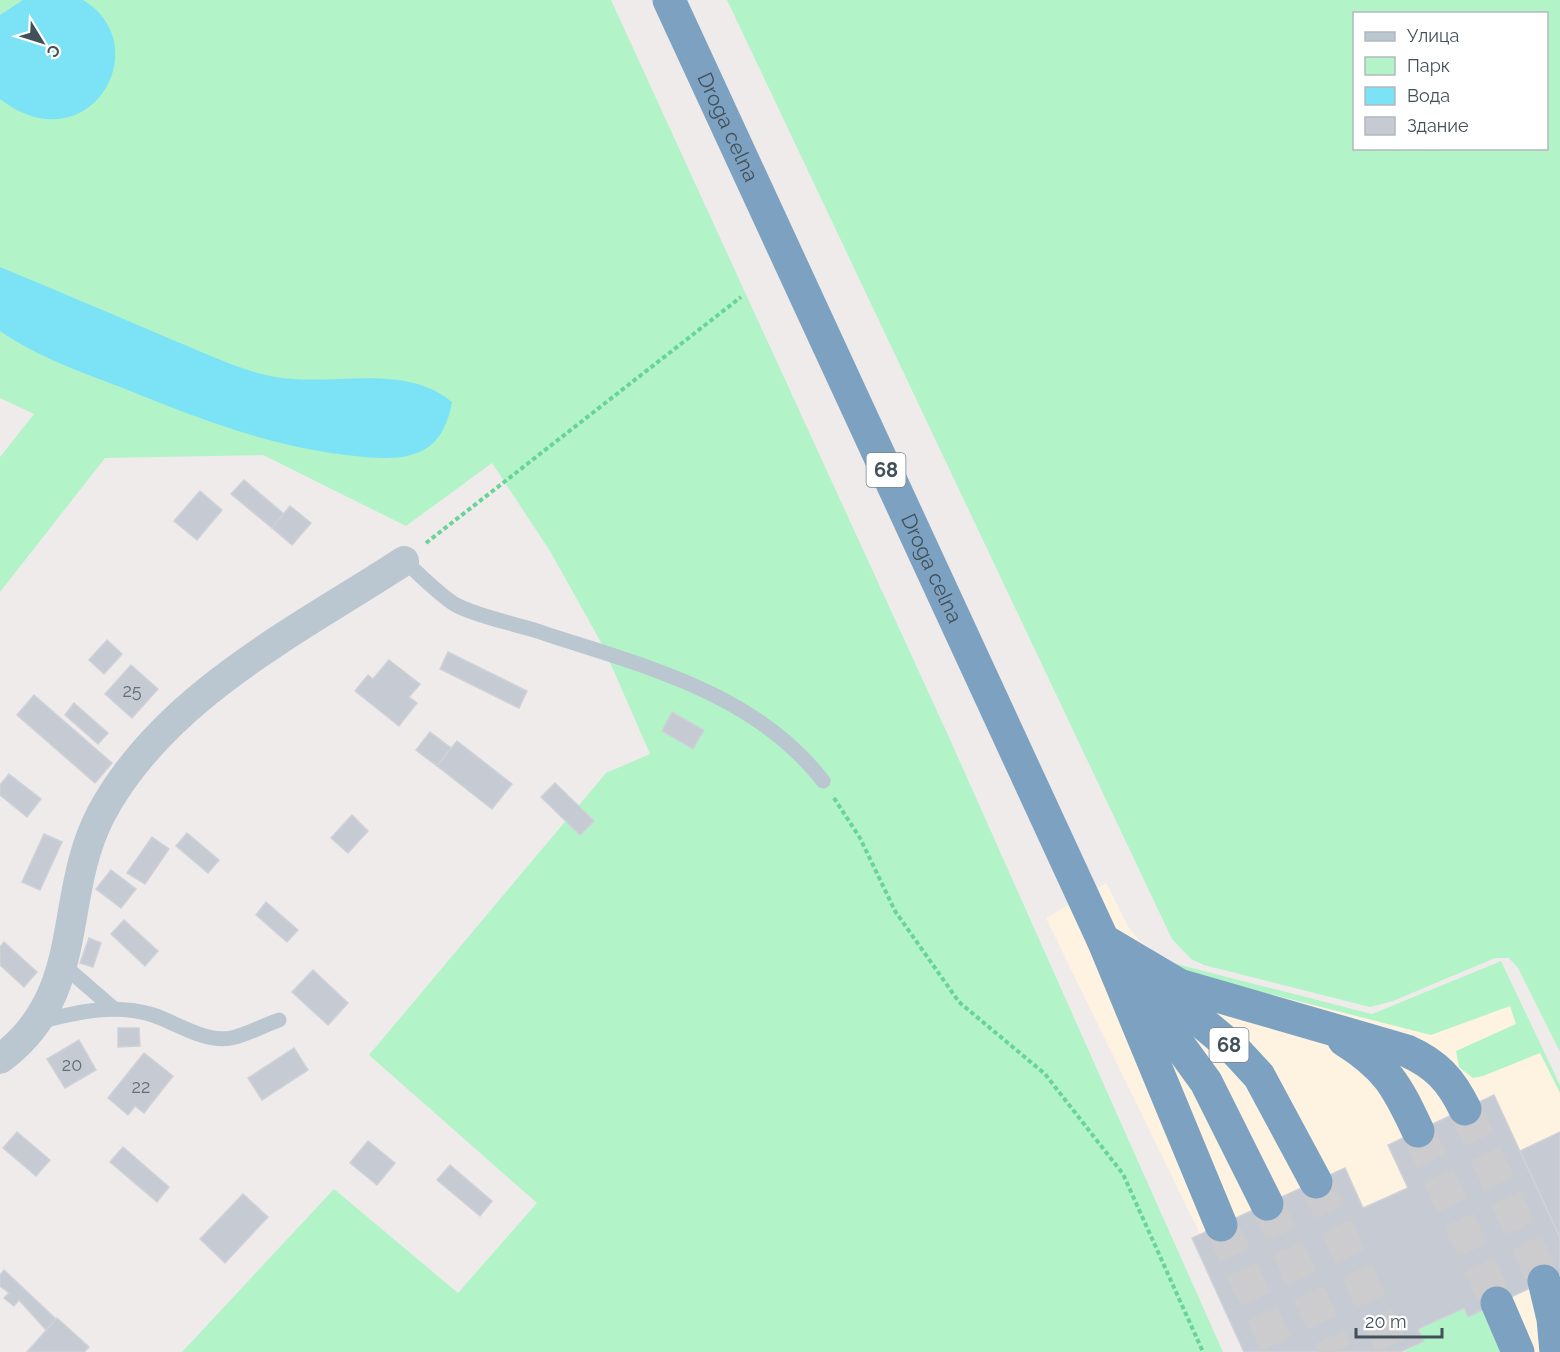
<svg xmlns="http://www.w3.org/2000/svg" width="1560" height="1352" font-family="Raleway,sans-serif">
<style>
.commercial{fill:#fdf3e0}
.green{fill:#b3f3c8;fill-rule:evenodd}
.water{fill:#7be3f5}
.building{fill:#c6cad2;stroke:#ced2d8;stroke-width:1.5}
.lines{fill:none;stroke-linecap:round;stroke-linejoin:round}
.highway-tunnel{stroke:#ccccce;stroke-width:33;stroke-dasharray:33 16;stroke-linecap:butt}
.path{stroke:#67d498;stroke-width:4;stroke-dasharray:4.5 3;stroke-linecap:butt}
.lane{stroke:#bac7d0;stroke-width:15}
.street{stroke:#bac7d0;stroke-width:30}
.highway{stroke:#7da2c1;stroke-width:33}
.labels{text-anchor:middle;stroke-width:5;stroke-linejoin:round;paint-order:stroke}
.number-label{font-size:18px;fill:#636e78}
.shield{fill:#fff;stroke:#7b848c;stroke-width:1.5}
.shield-label{font-size:20px;font-weight:bold;fill:#42505a}
.street-label{font-size:21px;fill:#42505a;stroke:#fff}
</style>
<rect width="100%" height="100%" fill="#efebeb"/>
<!-- commercial -->
<polygon class="commercial" points="1106,883 1129,928 1139,940 1169,962 1372,1014 1501,961 1560,1085 1560,1352 1244,1352 1192,1238 1200,1234 1046,918"/>
<!-- green -->
<g class="green">
<polygon points="0,0 611,0 948,735 1223,1352 182,1352 334,1189 458,1293 537,1203 369,1055 606,773 650,754 603,646 550,551 492,463 406,526 263,455 105,458 0,592 0,457 34,414 0,398"/>
<path d="M 727,0 L 1560,0 L 1560,1052 L 1518,968 L 1509,958 L 1495,958 L 1393,1001 L 1370,1007 L 1204,965 L 1191,959 L 1172,939 ZM 1354,14 L 1546,14 L 1546,148 L 1354,148 Z"/>
<polygon points="1501,961 1560,1085 1560,1093 1540,1053 1483,1076 1473,1078 1459,1067 1456,1051 1516,1024 1510,1006 1431,1035 1168,968 1169,962 1372,1014"/>
<polygon points="1464,1308 1468,1317 1482,1310 1500,1352 1404,1352 1424,1341 1418,1329"/>
</g>
<!-- water -->
<g class="water">
<path d="M 23,0 L 83,0 C 159,46 88,167 0,99 L 0,15 Z"/>
<path d="M 0,267 C 56,290 112,314 168,338 C 203,352 238,370 275,377 C 333,387 404,362 452,402 C 448,425 438,447 414,454 C 396,460 373,458 355,456 C 275,448 202,420 128,390 C 84,373 39,358 0,331 Z"/>
</g>
<!-- building -->
<g class="building">
<polygon points="244,480 284,514 272,528 231,494"/>
<polygon points="200,491 222,510 197,540 174,521"/>
<polygon points="290,506 311,523 292,545 272,528"/>
<polygon points="107,640 122,654 104,674 89,660"/>
<polygon points="448,652 527,691 519,708 440,669"/>
<polygon points="389,660 420,684 409,697 417,703 399,726 355,691 368,675 373,679"/>
<polygon points="131,665 158,689 132,718 105,694"/>
<polygon points="34,695 112,763 95,783 17,715"/>
<polygon points="74,703 108,733 98,744 65,715"/>
<polygon points="672,712 704,730 693,749 662,731"/>
<polygon points="430,732 451,748 437,766 416,750"/>
<polygon points="457,741 512,784 492,809 437,766"/>
<polygon points="9,774 41,799 27,817 0,795 0,785"/>
<polygon points="555,783 594,821 580,835 541,797"/>
<polygon points="352,815 368,831 348,853 331,838"/>
<polygon points="187,833 219,860 208,873 176,846"/>
<polygon points="44,834 62,842 40,890 22,882"/>
<polygon points="152,837 169,849 145,884 127,873"/>
<polygon points="111,870 136,889 121,908 96,889"/>
<polygon points="266,902 298,930 287,942 256,915"/>
<polygon points="124,920 158,951 145,966 111,934"/>
<polygon points="89,938 101,943 93,967 80,963"/>
<polygon points="4,942 37,972 24,987 0,965 0,947"/>
<polygon points="313,970 348,1003 328,1025 292,992"/>
<polygon points="118,1028 139,1028 140,1046 118,1047"/>
<polygon points="79,1040 96,1070 65,1088 47,1059"/>
<polygon points="294,1048 308,1070 262,1100 248,1078"/>
<polygon points="144,1053 173,1076 144,1113 135,1106 128,1115 108,1098"/>
<polygon points="1494,1095 1560,1238 1560,1274 1468,1317 1464,1308 1418,1329 1424,1341 1401,1352 1244,1352 1192,1238 1345,1168 1363,1208 1408,1188 1388,1145"/>
<polygon points="17,1132 50,1160 36,1176 3,1148"/>
<polygon points="1560,1132 1560,1237 1520,1151"/>
<polygon points="368,1141 395,1163 377,1185 350,1163"/>
<polygon points="123,1147 169,1187 157,1202 110,1162"/>
<polygon points="450,1165 492,1201 480,1216 437,1180"/>
<polygon points="243,1194 268,1217 225,1263 200,1239"/>
<polygon points="4,1270 56,1319 46,1330 19,1300 14,1306 4,1298 9,1293 0,1286 0,1275"/>
<polygon points="57,1318 89,1347 84,1352 27,1352"/>
</g>
<g class="lines">
<!-- highway-tunnel -->
<g class="highway-tunnel">
<polyline points="1465,1109 1544,1281"/>
<polyline points="1418,1131 1497,1303"/>
<polyline points="1316,1182 1394,1352"/>
<polyline points="1267,1204 1336,1352"/>
<polyline points="1221,1225 1280,1352"/>
</g>
<!-- path -->
<g class="path">
<polyline points="426,543 741,297"/>
<polyline points="834,798 860,838 895,911 959,1002 1045,1074 1123,1174 1203,1352"/>
</g>
<!-- lane -->
<g class="lane">
<path d="M 404,561 C 421,575 438,594 456,605 C 477,616 511,623 534,630 C 638,665 753,690 823,781"/>
<polyline points="62,964 114,1009"/>
<path d="M 39,1022 C 76,1012 115,1003 153,1015 C 177,1023 205,1043 231,1038 C 247,1035 264,1025 279,1020"/>
</g>
<!-- street -->
<path class="street" d="M 0,1059 C 88,994 57,899 101,814 C 164,696 297,631 404,561"/>
<!-- highway -->
<g class="highway">
<path id="s1" d="M 669,0 L 1103,940 L 1221,1225"/>
<path d="M 1103,940 L 1179,985 L 1407,1051 C 1436,1064 1451,1080 1465,1109"/>
<polyline points="1134,983 1206,1082 1267,1204"/>
<polyline points="1155,983 1235,1050 1259,1076 1316,1182"/>
<path d="M 1344,1040 C 1387,1067 1397,1086 1418,1131"/>
<polyline points="1544,1281 1553,1319 1556,1352"/>
<polyline points="1497,1303 1518,1352"/>
</g>
</g>
<g class="labels">
<!-- number labels -->
<g class="number-label">
<text x="132" y="697">25</text>
<text x="72" y="1071">20</text>
<text x="141" y="1093">22</text>
</g>
<!-- shield labels -->
<g class="shield">
<rect x="866.5" y="453" width="39" height="34" rx="4.5"/>
<rect x="1209.5" y="1028" width="39" height="34" rx="4.5"/>
</g>
<g class="shield-label">
<text x="886" y="477">68</text>
<text x="1229" y="1052">68</text>
</g>
<!-- street labels -->
<g class="street-label">
<text dy="7" stroke="none"><textPath href="#s1" startOffset="140">Droga celna</textPath></text>
<text dy="7" stroke="none"><textPath href="#s1" startOffset="626">Droga celna</textPath></text>
</g>
</g>
<!-- legend -->
<rect x="1353" y="12" width="195" height="138" fill="#ffffff" stroke="#b3b9bd" stroke-width="1.5"/>
<rect x="1365" y="32" width="30" height="9" fill="#bac7d0" stroke="#b3b9bd" stroke-width="1.5"/>
<text x="1407" y="42" font-size="18" fill="#42505a">Улица</text>
<rect x="1365" y="57" width="30" height="18" fill="#b3f3c8" stroke="#b3b9bd" stroke-width="1.5"/>
<text x="1407" y="72" font-size="18" fill="#42505a">Парк</text>
<rect x="1365" y="87" width="30" height="18" fill="#7be3f5" stroke="#b3b9bd" stroke-width="1.5"/>
<text x="1407" y="102" font-size="18" fill="#42505a">Вода</text>
<rect x="1365" y="117" width="30" height="18" fill="#c6cad2" stroke="#b3b9bd" stroke-width="1.5"/>
<text x="1407" y="132" font-size="18" fill="#42505a">Здание</text>
<!-- north arrow -->
<g transform="translate(42 42) rotate(128)" stroke="#ffffff" stroke-width="4.5" paint-order="stroke">
<path d="M0-4.5L10 22L0 15L-10 22Z" fill="#42505a"/>
<text y="-9" font-size="16" font-weight="bold" text-anchor="middle" fill="#42505a">С</text>
</g>
<!-- scale -->
<path d="M1356 1328v9h86v-9" fill="none" stroke="#42505a" stroke-width="3"/>
<text x="1365" y="1328" font-size="18" fill="#42505a" stroke="#ffffff" stroke-width="4.5" paint-order="stroke">20 m</text>
</svg>
